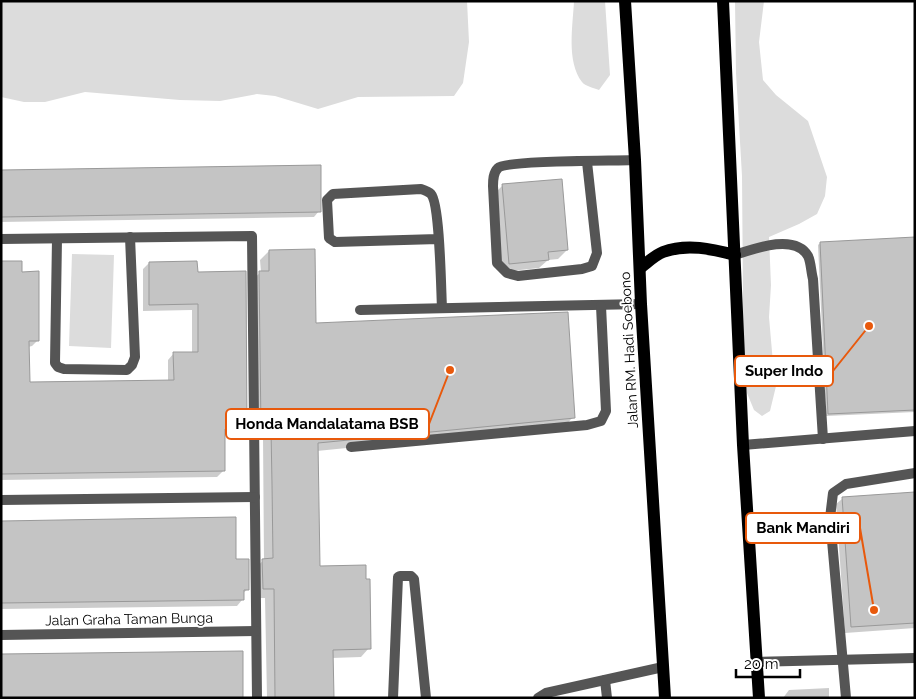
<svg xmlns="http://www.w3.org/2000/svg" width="916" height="699" font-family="Raleway,sans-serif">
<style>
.green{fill:#dcdcdc}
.shadow{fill:#0003}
.building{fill:#c4c4c4;stroke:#999}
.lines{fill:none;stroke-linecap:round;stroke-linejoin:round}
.lane{stroke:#555;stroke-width:10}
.street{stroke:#555;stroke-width:10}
.primary{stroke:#000;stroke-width:12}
.labels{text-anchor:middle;stroke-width:4;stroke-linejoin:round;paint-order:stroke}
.street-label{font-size:14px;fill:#000;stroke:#fff}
.leader{fill:none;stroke:#e8590c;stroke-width:2}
.callout-dot{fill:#e8590c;stroke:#fff;stroke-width:2}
.callout{fill:#fff;stroke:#e8590c;stroke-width:2}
.callout-label{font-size:15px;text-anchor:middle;font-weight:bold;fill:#000}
</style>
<rect width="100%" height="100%" fill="#fff"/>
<!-- green -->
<g class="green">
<polygon points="1,1 467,1 469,42 463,83 454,96 358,97 318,109 275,96 257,94 220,101 180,100 85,92 45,102 24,102 1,97"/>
<path d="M 574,1 L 605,1 L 610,75 L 599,90 C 594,88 585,86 582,82 C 566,61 573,25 574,1 Z"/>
<polygon points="735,1 764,1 759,42 763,80 776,95 808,121 827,177 825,196 817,214 799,224 769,237 771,285 769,317 773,363 777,382 770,411 762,416 754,410 747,393 741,365 743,296 742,176 736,73"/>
<polygon points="72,254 114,255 111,348 69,346"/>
</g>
<!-- shadow -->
<g class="shadow">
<polygon points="1,171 319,211 314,217 1,222"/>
<polygon points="503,185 567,250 558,259 548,260 539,268 501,272 494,194"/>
<polygon points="915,238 915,412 826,416 818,245 820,243"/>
<polygon points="269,251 315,325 573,417 565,426 317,451 319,567 369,648 361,657 332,658 332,698 267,698 265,598 254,598 254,569 264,560 263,438 253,438 251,281 261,272 260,260"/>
<polygon points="1,262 21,273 38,340 32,346 28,347 29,383 168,381 168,360 174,353 192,353 192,310 143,311 143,269 149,263 196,273 246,429 240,435 224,435 224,470 217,477 1,480"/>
<polygon points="915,493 915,628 845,633 836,504 842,499"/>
<polygon points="1,522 235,560 248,589 242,594 242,600 237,606 1,609"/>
<polygon points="829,688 829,698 783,698 789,690"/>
</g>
<!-- building -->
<g class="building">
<polygon points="321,165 321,212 1,217 1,170"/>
<polygon points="562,179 568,250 548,252 549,260 509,264 502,184"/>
<polygon points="915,237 915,410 828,414 820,242"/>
<polygon points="315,249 316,323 568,312 575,418 318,443 320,566 366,565 366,579 370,579 371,649 333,650 334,698 275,698 274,589 263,589 262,559 273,558 272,484 271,430 261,430 259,271 269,271 269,250"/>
<polygon points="1,261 22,261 22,272 39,271 39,341 29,341 30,382 174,380 173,352 198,352 198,304 149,305 149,262 197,261 198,272 246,271 247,430 225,429 225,471 1,474"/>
<polygon points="915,492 915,623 851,627 842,497"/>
<polygon points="236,517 236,559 249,559 249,590 244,590 244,600 1,603 1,521"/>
<polygon points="243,651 243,698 1,698 1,654"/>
</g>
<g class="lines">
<!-- lane -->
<g class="lane">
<path d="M 587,162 L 597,253 L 592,266 L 582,269 L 518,276 L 507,273 L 497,263 L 493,186 C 493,180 493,173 498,168 C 506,160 615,161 635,160"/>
<path d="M 438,239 L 335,242 L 329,238 L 327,200 L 333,194 L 421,189 C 424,190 429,192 431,194 C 440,204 441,290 442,308"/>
<path d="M 735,255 C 753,249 795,233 808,256 C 811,262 811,272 813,279 L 823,439"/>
<polyline points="360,310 641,304"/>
<polyline points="743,445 915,431"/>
<polyline points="351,447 587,425 601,421 606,411 601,306"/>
<polyline points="756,662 915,658"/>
<polyline points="605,680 607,698"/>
<polyline points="538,698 546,693 663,667"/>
<polyline points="846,698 830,518 833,493 846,484 915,473"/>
</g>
<!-- street -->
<g class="street">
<polyline points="1,239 252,236 257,698"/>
<polyline points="57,239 55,363 58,367 64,369 127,370 132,365 135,357 130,237"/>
<polyline points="1,500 255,497"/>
<polyline points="1,635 256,631"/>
<polyline points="393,698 398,577 400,576 411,576 414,579 426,698"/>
</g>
<!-- primary -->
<g class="primary">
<polyline points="625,1 635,160 641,304 665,698"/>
<polyline points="723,1 743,445 759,698"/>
<path d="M 640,268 C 647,263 655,255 663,252 C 687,243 712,249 735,255"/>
</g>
</g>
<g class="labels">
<!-- street labels -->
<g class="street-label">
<text transform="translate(629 350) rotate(-93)" y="5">Jalan RM. Hadi Soebono</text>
<text transform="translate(129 619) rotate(-1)" y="5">Jalan Graha Taman Bunga</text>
</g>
</g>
<!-- callouts -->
<path class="leader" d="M869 326L833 371M450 370L429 424M874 610L860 528"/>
<g class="callout-dot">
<circle cx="869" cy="326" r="5"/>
<circle cx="450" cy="370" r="5"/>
<circle cx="874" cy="610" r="5"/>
</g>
<g class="callout">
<rect x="735" y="356" width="98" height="30" rx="5"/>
<rect x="226" y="409" width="203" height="30" rx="5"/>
<rect x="746" y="513" width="114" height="30" rx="5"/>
</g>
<g class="callout-label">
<text x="784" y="376">Super Indo</text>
<text x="327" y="429">Honda Mandalatama BSB</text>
<text x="803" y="533">Bank Mandiri</text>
</g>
<!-- border -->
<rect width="916" height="699" fill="none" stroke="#000000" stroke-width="5"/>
<!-- scale -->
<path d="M736 669v8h64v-8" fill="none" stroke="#000000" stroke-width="2.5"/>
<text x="744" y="669" font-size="15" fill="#000000" stroke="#ffffff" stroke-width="4" paint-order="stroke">20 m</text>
</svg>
